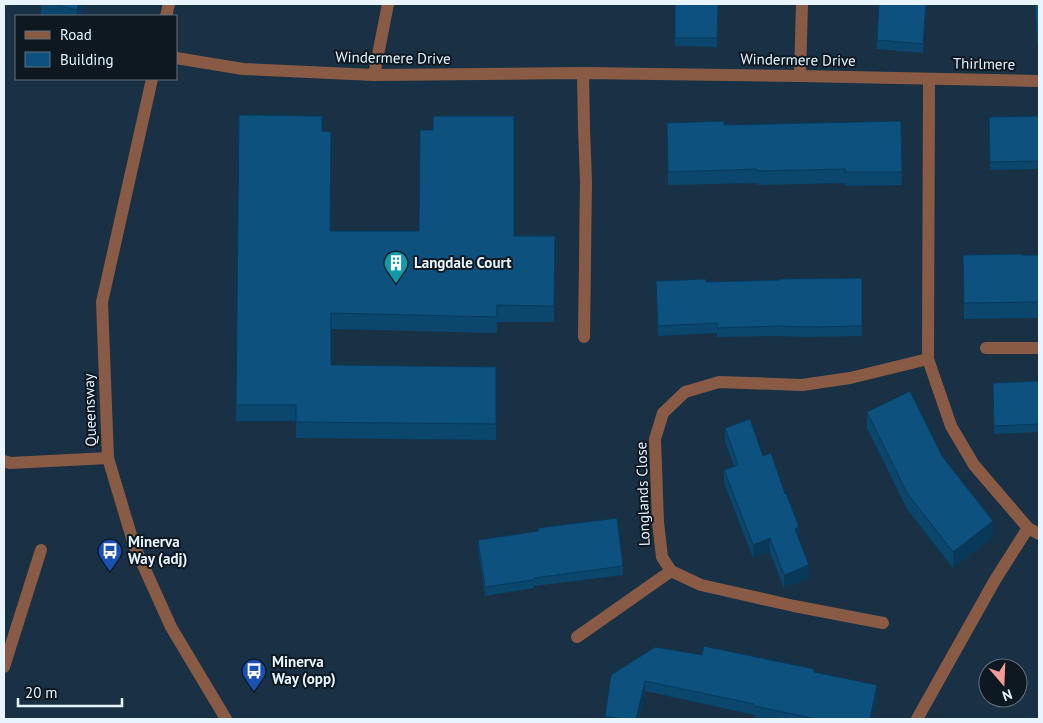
<svg xmlns="http://www.w3.org/2000/svg" width="1043" height="723" font-family="'PT Sans',sans-serif">
<style>
.lines{fill:none;stroke-linecap:round;stroke-linejoin:round}
.service{stroke:#8a5b44;stroke-width:12}
.minor{stroke:#8a5b44;stroke-width:12}
.tertiary{stroke:#8a5b44;stroke-width:12}
.wall{fill:#0b466c}
.shaded-wall{fill:#093958}
.building{fill:#0d517e;stroke:#093958}
.labels{text-anchor:middle;stroke-width:4;stroke-linejoin:round;paint-order:stroke}
.street-label{font-size:15px;fill:#e8f4ff;stroke:#0d1821}
.poi-label{font-size:15px;font-weight:bold;fill:#e8f4ff;stroke:#0d1821;text-anchor:start}
</style>
<rect width="100%" height="100%" fill="#183145"/>
<g class="lines">
<!-- service -->
<g class="service">
<polyline points="583,73 584,129 586,181 584,337"/>
<polyline points="374,75 388,4"/>
<polyline points="986,348 1039,348"/>
<polyline points="794,606 883,623"/>
<polyline points="917,719 995,580 1028,528"/>
</g>
<!-- minor -->
<g class="minor">
<polyline points="176,58 243,69 374,75 583,73 800,76 1039,81"/>
<polyline points="800,76 802,4"/>
<polyline points="929,79 928,359 951,426 974,465 1028,528 1039,534"/>
<polyline points="4,461 10,463 108,458"/>
<polyline points="794,606 701,585 671,571 662,557 658,522 655,439 663,413 685,392 719,382 802,385 850,378 928,359"/>
<polyline points="577,637 671,571"/>
<polyline points="4,667 41,550"/>
</g>
<!-- tertiary -->
<g class="tertiary">
<polyline points="166,16 169,4"/>
<polyline points="152,79 102,302 108,458 134,545 171,627 226,719"/>
</g>
</g>
<!-- wall -->
<g class="wall">
<polygon points="41,4 84,4 81,16 41,16"/>
<polygon points="675,4 718,4 717,47 675,46"/>
<polygon points="926,4 923,53 877,49 877,40"/>
<polygon points="1035,4 1039,4 1039,45 1037,45"/>
<polygon points="239,115 322,131 331,231 555,236 554,322 497,322 497,333 331,329 331,365 496,367 496,440 296,438 296,421 236,421"/>
<polygon points="1039,116 1039,169 990,170 989,117"/>
<polygon points="901,121 902,185 845,186 845,183 757,185 757,183 668,185 667,123 724,125"/>
<polygon points="963,255 1039,255 1039,318 964,319"/>
<polygon points="862,278 862,336 807,337 779,336 717,337 717,333 658,336 656,281 706,282"/>
<polygon points="1039,381 1039,432 994,434 993,383"/>
<polygon points="867,412 942,456 993,537 953,568 907,509 867,428"/>
<polygon points="725,428 763,456 799,539 809,578 784,588 770,552 753,558 724,483 724,470 734,466 725,441"/>
<polygon points="478,540 623,566 623,575 534,586 534,588 485,596 478,549"/>
<polygon points="702,655 814,672 877,696 872,719 765,719 754,717 754,715 645,691 639,719 605,719 611,675"/>
</g>
<!-- shaded-wall -->
<g class="shaded-wall">
<polygon points="78,4 84,4 81,16 77,16 77,10"/>
<polygon points="993,521 993,537 953,568 953,552"/>
<polygon points="799,527 799,540 795,529"/>
<polygon points="770,538 770,552 753,558 753,545"/>
<polygon points="809,565 809,578 784,588 784,575"/>
<polygon points="645,681 645,691 639,719 636,719"/>
<polygon points="877,685 877,696 872,719 870,719"/>
</g>
<!-- building -->
<g class="building">
<polygon points="53,4 78,4 77,10"/>
<polygon points="675,4 718,4 717,38 675,38"/>
<polygon points="879,4 926,4 923,44 877,40"/>
<polygon points="1035,4 1039,4 1039,36 1037,37"/>
<polygon points="239,115 322,116 322,131 331,132 330,231 419,231 420,130 433,130 433,116 514,116 514,236 555,236 554,306 497,305 497,317 331,313 331,365 496,367 496,424 296,422 296,405 236,405"/>
<polygon points="1039,116 1039,161 990,162 989,117"/>
<polygon points="724,121 724,125 901,121 902,172 845,172 845,169 757,171 757,169 668,172 667,123"/>
<polygon points="1021,254 1021,255 1039,255 1039,302 964,303 963,255"/>
<polygon points="862,278 862,326 807,327 779,326 717,328 717,323 658,326 656,281 706,279 706,282 779,280 779,279"/>
<polygon points="1039,381 1039,424 994,426 993,383"/>
<polygon points="910,391 942,456 993,521 953,552 907,493 867,412"/>
<polygon points="750,419 763,456 771,453 785,494 786,493 799,527 795,529 809,565 784,575 770,538 753,545 724,470 738,465 725,428"/>
<polygon points="617,518 623,566 534,578 534,580 485,587 478,540 538,531 538,528"/>
<polygon points="704,646 814,669 814,672 877,685 870,719 816,719 754,706 754,704 645,681 636,719 623,719 605,716 611,675 655,647 702,655"/>
<polygon points="1030,717 1038,719 1029,719"/>
</g>
<!-- icons -->
<defs>
<symbol id="building-pin" viewBox="-11 -11 22 30"><path d="M0 17L-7.5 6A9.5 9.5 0 1 1 7.5 6Z" fill="#0f9aa8" stroke="#0d1821"/><path d="M-4-6H4V6H1V3H-1V6H-4ZM-2.5-4.3h1.7v1.8h-1.7ZM.8-4.3h1.7v1.8H.8ZM-2.5-1h1.7V.8h-1.7ZM.8-1h1.7V.8H.8Z" fill="#fff"/></symbol>
<symbol id="bus-pin" viewBox="-11 -11 22 30"><path d="M0 17L-7.5 6A9.5 9.5 0 1 1 7.5 6Z" fill="#1a4fb4" stroke="#0d1821"/><path d="M-5-6H5V4H4V6H2V4H-2V6H-4V4H-5ZM-3.5-4V0h7V-4ZM-3.5 1.2v1.5H-2V1.2ZM2 1.2v1.5H3.5V1.2Z" fill="#fff"/></symbol>
</defs>
<g fill-rule="evenodd">
<use href="#building-pin" x="382" y="249" width="28" height="38"/>
<use href="#bus-pin" x="96" y="537" width="28" height="38"/>
<use href="#bus-pin" x="240" y="657" width="28" height="38"/>
</g>
<g class="labels">
<!-- street labels -->
<g class="street-label">
<text transform="translate(393 58) rotate(1)" y="5">Windermere Drive</text>
<text transform="translate(798 60) rotate(1)" y="5">Windermere Drive</text>
<text transform="translate(984 64) rotate(1)" y="5">Thirlmere</text>
<text transform="translate(90 410) rotate(-92)" y="5">Queensway</text>
<text transform="translate(643 494) rotate(-92)" y="5">Longlands Close</text>
</g>
<!-- poi labels -->
<g class="poi-label">
<text x="414" y="268">Langdale Court</text>
<text x="128" y="547">Minerva<tspan x="128" dy="17">Way (adj)</tspan></text>
<text x="272" y="667">Minerva<tspan x="272" dy="17">Way (opp)</tspan></text>
</g>
</g>
<!-- border -->
<rect width="1043" height="723" fill="none" stroke="#e8f4ff" stroke-width="10"/>
<!-- legend -->
<rect x="15" y="15" width="162" height="65" fill="#0d1821" stroke="#65707a"/>
<rect x="25" y="31" width="25" height="8" fill="#8a5b44" stroke="#65707a"/>
<text x="60" y="40" font-size="15" fill="#e8f4ff">Road</text>
<rect x="25" y="52" width="25" height="15" fill="#0d517e" stroke="#65707a"/>
<text x="60" y="65" font-size="15" fill="#e8f4ff">Building</text>
<!-- north arrow -->
<g transform="translate(1003 683) rotate(161)"><circle r="24" fill="#0d1821" stroke="#65707a"/>
<path d="M0-4L9 19L0 12L-9 19Z" fill="#f59c96"/>
<text y="-8" font-size="14" font-weight="bold" text-anchor="middle" fill="#e8f4ff">N</text>
</g>
<!-- scale -->
<path d="M18 698v8h104v-8" fill="none" stroke="#e8f4ff" stroke-width="2.5"/>
<text x="25" y="698" font-size="15" fill="#e8f4ff" stroke="#0d1821" stroke-width="4" paint-order="stroke">20 m</text>
</svg>
